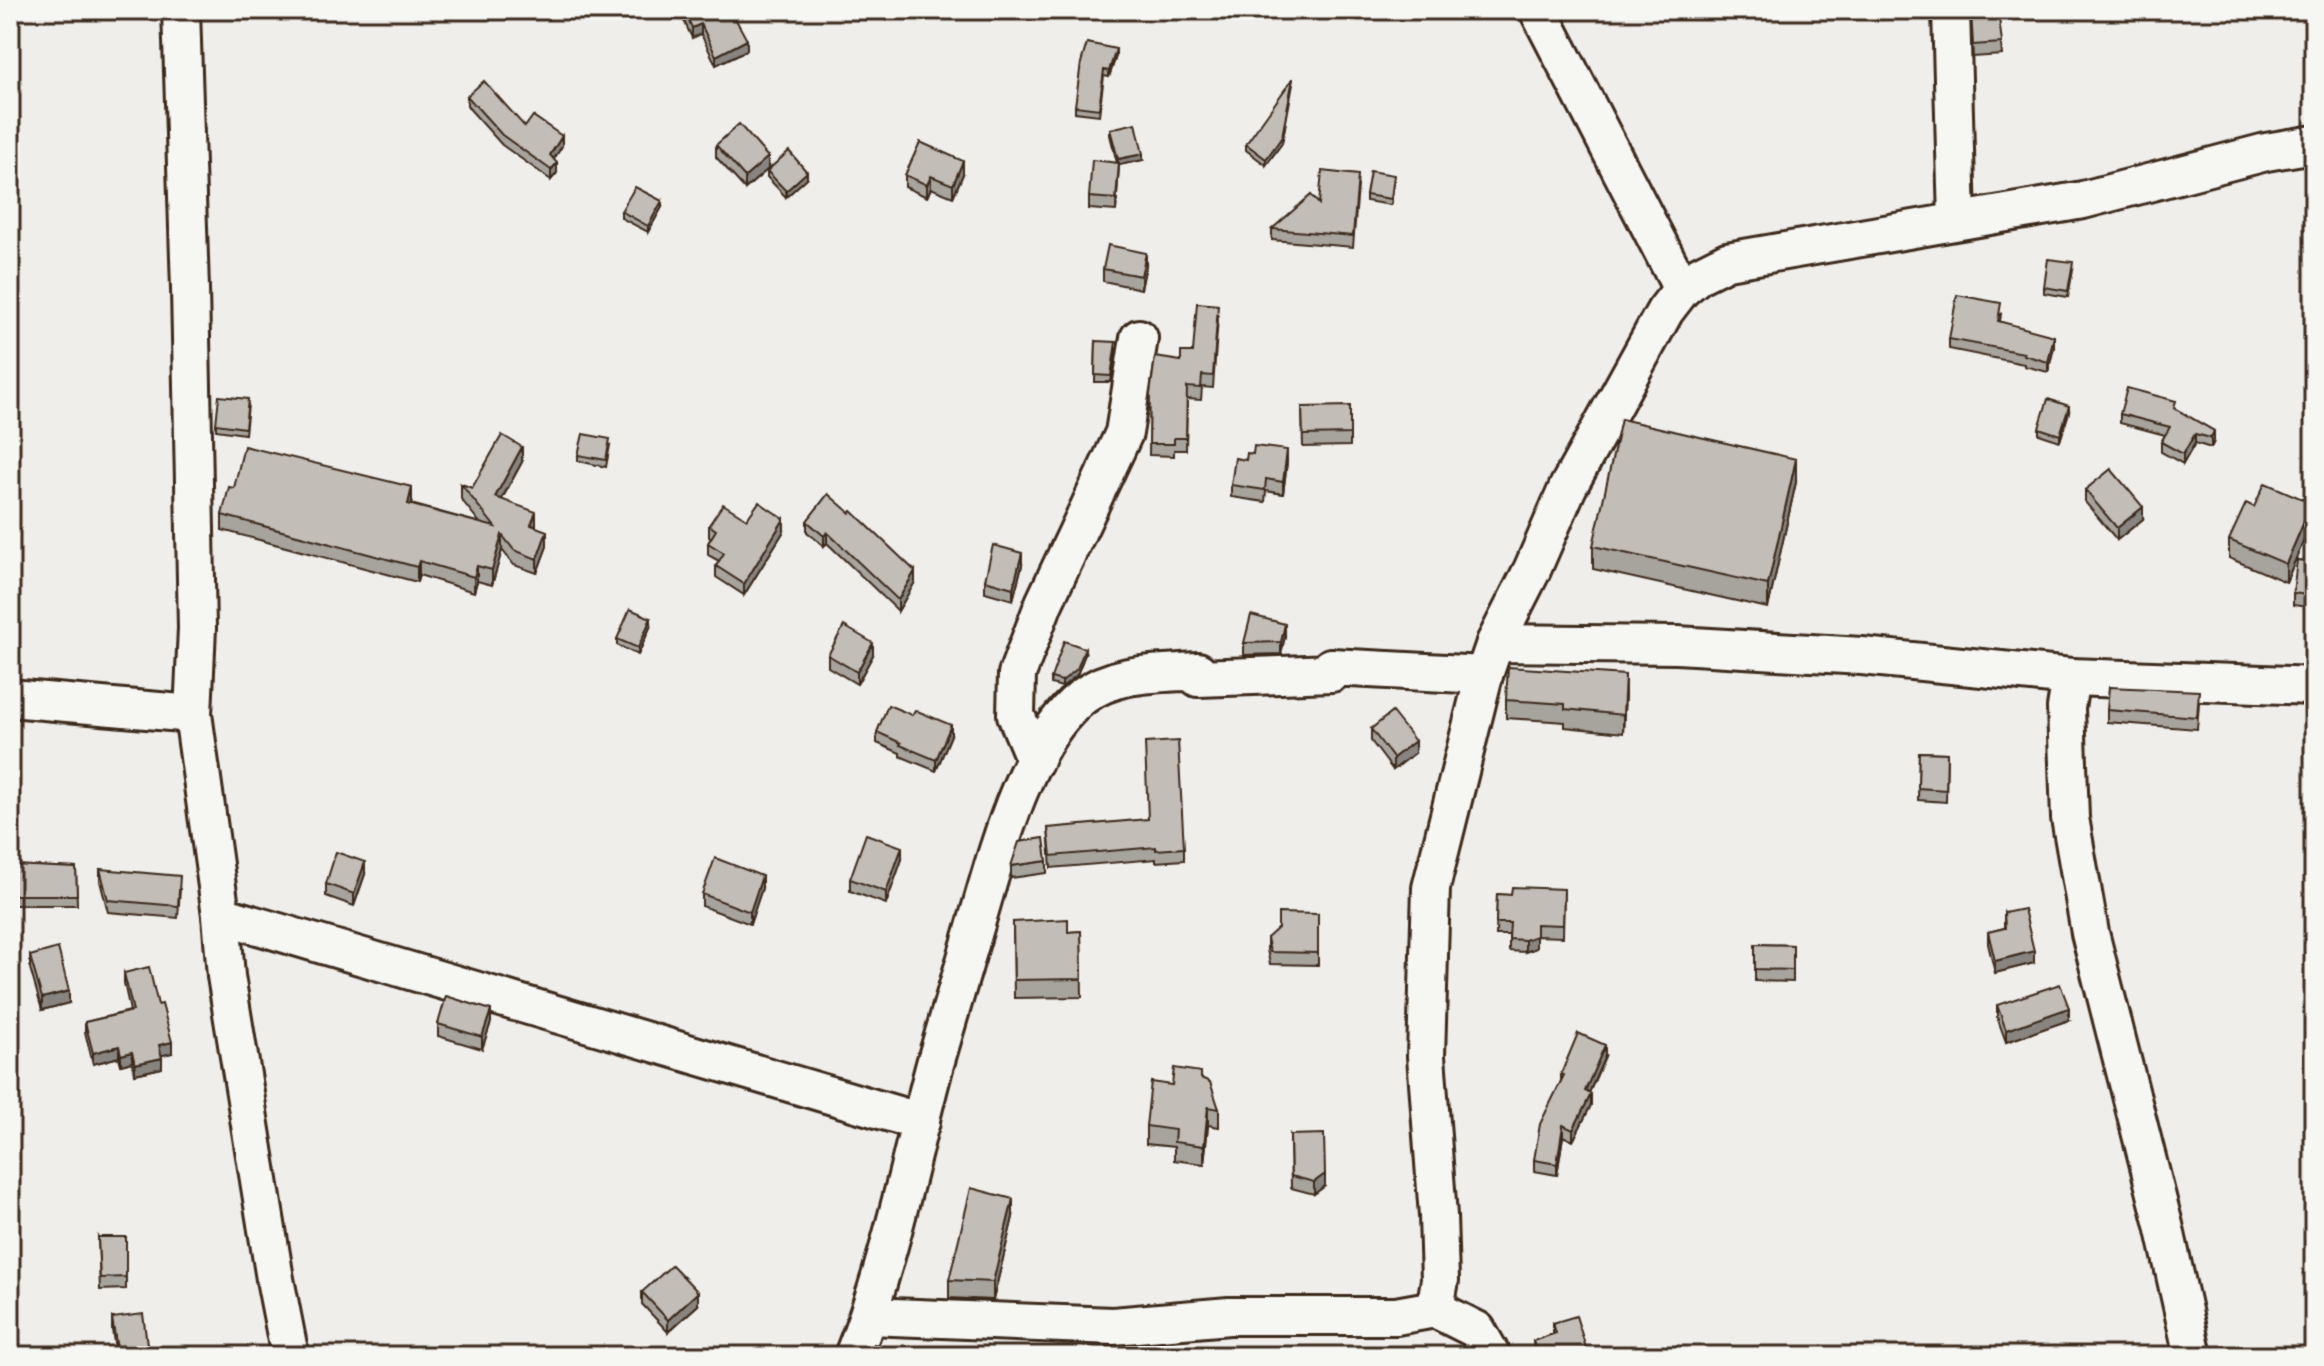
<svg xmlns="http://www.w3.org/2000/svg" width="2324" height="1366" font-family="'Architects Daughter',sans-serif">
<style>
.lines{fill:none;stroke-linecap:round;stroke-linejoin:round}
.minor-casing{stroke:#3b2a1e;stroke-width:42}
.minor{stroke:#f6f6f2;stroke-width:36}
.wall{fill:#a7a39d;stroke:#3b2a1e;stroke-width:2}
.shaded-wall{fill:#888480;stroke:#3b2a1e;stroke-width:2}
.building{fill:#c2bdb7;stroke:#3b2a1e;stroke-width:2}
</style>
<rect width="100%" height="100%" fill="#efeeea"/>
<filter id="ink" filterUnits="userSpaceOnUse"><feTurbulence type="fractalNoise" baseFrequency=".0125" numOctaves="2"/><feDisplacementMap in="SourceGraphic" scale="16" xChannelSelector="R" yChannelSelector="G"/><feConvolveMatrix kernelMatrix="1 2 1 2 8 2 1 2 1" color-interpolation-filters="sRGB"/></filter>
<g filter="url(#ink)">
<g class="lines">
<defs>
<g id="minor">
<polyline points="181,10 190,289 197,628 193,714 221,915 226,976 275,1279 290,1356"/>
<polyline points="1538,10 1682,289"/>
<polyline points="1951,10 1957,220"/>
<polyline points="1495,643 1677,645 1862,656 2071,677 2066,708 2070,818 2090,933 2164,1225 2193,1356"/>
<polyline points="1484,675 1431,888 1426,1056 1438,1216 1440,1280 1435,1309 1477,1330 1492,1356"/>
<polyline points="2071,677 2314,686"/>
<polyline points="10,698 193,714"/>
<polyline points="1035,760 1016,715 1017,674 1044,603 1124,433 1139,338"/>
<polyline points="221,915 921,1122"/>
<polyline points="869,1316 1113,1326 1229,1316 1396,1316 1435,1309"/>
<path d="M 853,1356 C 890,1262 909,1162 935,1064 C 948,1020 961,975 974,931 C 995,860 1023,744 1082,697 C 1116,671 1158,674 1198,671 L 1198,678 L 1332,673 L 1331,667 L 1484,675 L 1495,643 L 1532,570 L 1568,487 L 1665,311 L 1682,289 L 1699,275 L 1727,261 L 2083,200 L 2266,152 L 2314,144"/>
</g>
</defs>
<!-- minor casing -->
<use href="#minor" class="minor-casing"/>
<!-- minor -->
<use href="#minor" class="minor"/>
</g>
<!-- wall -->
<g class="wall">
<polygon points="679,10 726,10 747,50 716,65 701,34 692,38"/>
<polygon points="1970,10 1998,10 2002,55 1973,57"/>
<polygon points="1116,56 1109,77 1104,76 1099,115 1075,112 1075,106"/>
<polygon points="1293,84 1282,143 1266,165 1246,150 1246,144"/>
<polygon points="467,96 562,146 554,159 557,173 551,180 502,145 467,106"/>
<polygon points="1110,129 1143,160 1119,165 1116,211 1089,209 1089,197 1117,163 1110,135"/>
<polygon points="716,145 768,169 745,189 716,157"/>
<polygon points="767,171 807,178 786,197 767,177"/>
<polygon points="963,174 953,197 931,188 927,197 905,187 905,175"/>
<polygon points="1394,181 1391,205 1366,201 1366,195"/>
<polygon points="1358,186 1353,247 1272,240 1272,229"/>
<polygon points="662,207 648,232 621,218 621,211"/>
<polygon points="1146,265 1141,289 1103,281 1103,269"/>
<polygon points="2073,269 2068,297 2044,293 2044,287"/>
<polygon points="2001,314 2000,322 2054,347 2048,372 2024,366 2024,364 1949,349 1949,339"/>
<polygon points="1218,317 1213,388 1202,387 1201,400 1187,399 1186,450 1174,450 1174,456 1149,455 1150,394 1181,361 1193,352"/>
<polygon points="1096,341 1116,348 1111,382 1095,382"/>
<polygon points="248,405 245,434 216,430 216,424"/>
<polygon points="1302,407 1350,434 1350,446 1303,447"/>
<polygon points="2176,409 2214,431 2214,441 2211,448 2195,443 2183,464 2161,452 2161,442 2165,435 2120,423 2120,414"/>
<polygon points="2069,412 2060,441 2039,434 2039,428"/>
<polygon points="610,445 606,467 578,461 578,455"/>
<polygon points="1246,460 1287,462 1283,494 1266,491 1265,502 1231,497 1231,485"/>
<polygon points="522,462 502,499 536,527 547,546 537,573 514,565 502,550 492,585 477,581 474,592 419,575 417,582 222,530 222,515 234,488 412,502 411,504 480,523 461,499 461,484 472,488"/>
<polygon points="1796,482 1768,608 1593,569 1593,546"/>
<polygon points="2085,490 2143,519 2117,540 2085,502"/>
<polygon points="828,494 915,582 898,611 827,543 824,546 807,532 807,521"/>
<polygon points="2254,507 2312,521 2286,582 2229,558 2229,540"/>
<polygon points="747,519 784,531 744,595 716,577 716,566 719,561 708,555 708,543 711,538 709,537 709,525"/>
<polygon points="2314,562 2314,608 2293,605 2293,593"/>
<polygon points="1022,565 1013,600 985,592 985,580"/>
<polygon points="651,625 638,655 617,645 617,639"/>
<polygon points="1285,636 1281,654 1244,655 1244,643"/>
<polygon points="1085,654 1077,675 1062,687 1051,684 1051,678"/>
<polygon points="828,655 873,655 857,684 828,667"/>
<polygon points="1625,693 1623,733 1565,727 1565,722 1506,718 1506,700"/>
<polygon points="2199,703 2197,729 2107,722 2107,710"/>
<polygon points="1371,729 1415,753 1393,770 1371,741"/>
<polygon points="877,732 951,735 936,771 900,756 900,753 877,743"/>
<polygon points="1919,752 1947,753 1946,802 1918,800"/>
<polygon points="1048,828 1184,848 1184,860 1156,862 1156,859 1051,868"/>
<polygon points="902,859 886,904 850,891 850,879"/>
<polygon points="1047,861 1047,873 1011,878 1011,866"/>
<polygon points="10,865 76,868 77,905 10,905"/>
<polygon points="100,869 180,889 178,918 108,912 100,881"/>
<polygon points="365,874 354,906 326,896 326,884"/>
<polygon points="762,888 750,924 702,906 702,894"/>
<polygon points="1564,889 1563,937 1536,936 1536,948 1525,952 1509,951 1509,935 1496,935 1497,894 1511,895"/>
<polygon points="2004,913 2034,963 1995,973 1988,944 1988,932 2004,928"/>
<polygon points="1318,914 1318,965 1270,964 1267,950 1267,938"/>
<polygon points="1013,922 1068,932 1081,931 1082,997 1014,998"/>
<polygon points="1755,944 1793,945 1793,982 1755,981"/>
<polygon points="30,956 69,1003 42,1010 30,968"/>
<polygon points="124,973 172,1053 161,1055 162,1068 135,1074 132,1062 121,1065 119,1057 93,1064 85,1032 85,1022 130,1011 124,983"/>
<polygon points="1997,1005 2069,1020 2006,1042 1997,1017"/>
<polygon points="491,1022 482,1049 438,1036 438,1024"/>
<polygon points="1605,1056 1589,1093 1591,1105 1573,1141 1563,1136 1557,1175 1534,1171 1534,1160 1561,1081 1561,1074"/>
<polygon points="1201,1078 1219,1109 1219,1127 1208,1125 1204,1164 1174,1160 1174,1147 1146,1144 1146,1126 1172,1085"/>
<polygon points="1290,1135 1325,1186 1314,1194 1291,1188"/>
<polygon points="1013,1217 993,1300 949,1298 949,1280"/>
<polygon points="98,1237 126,1277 126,1289 100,1290"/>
<polygon points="642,1292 698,1305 668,1332 642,1304"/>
<polygon points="112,1318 148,1352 148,1356 116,1356 112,1330"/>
<polygon points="1553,1323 1588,1356 1534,1356 1533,1341 1553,1334"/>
</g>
<!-- shaded-wall -->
<g class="shaded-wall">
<polygon points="701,24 701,34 692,38 692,28"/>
<polygon points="747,40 747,50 716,65 716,56"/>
<polygon points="1116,49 1116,56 1109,77 1109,71"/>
<polygon points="1293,78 1282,143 1266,165 1266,159"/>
<polygon points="562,136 562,146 550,165 550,155"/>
<polygon points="1143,154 1143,160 1119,165 1116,211 1118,159"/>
<polygon points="768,157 768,169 745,189 745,177"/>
<polygon points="963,161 963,174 953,197 953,185"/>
<polygon points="557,163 557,173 551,180 551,170"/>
<polygon points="807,172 807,178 786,197 786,191"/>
<polygon points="931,176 931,188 927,197 927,185"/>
<polygon points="662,201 662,207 648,232 648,226"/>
<polygon points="1146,253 1146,265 1141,289 1141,276"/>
<polygon points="2054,336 2054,347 2048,372 2048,362"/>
<polygon points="2069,406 2069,412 2060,441 2060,435"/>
<polygon points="2214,431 2214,441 2211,448 2211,438"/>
<polygon points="2195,434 2195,443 2183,464 2183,454"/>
<polygon points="522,447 522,462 495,511 495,497"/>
<polygon points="1287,450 1287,462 1283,494 1283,482"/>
<polygon points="1796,459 1796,482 1768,608 1768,585"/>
<polygon points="412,487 412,502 408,518 408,504"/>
<polygon points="2312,503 2312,521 2286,582 2286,564"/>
<polygon points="2143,507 2143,519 2117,540 2117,528"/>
<polygon points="536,512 536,526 531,525"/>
<polygon points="784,519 784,531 744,595 744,584"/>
<polygon points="547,531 547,546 537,573 537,559"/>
<polygon points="827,532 827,543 824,546 824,536"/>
<polygon points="502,535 502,550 492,585 492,570"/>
<polygon points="1022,553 1022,565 1013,600 1013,588"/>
<polygon points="419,561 419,575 417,582 417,567"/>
<polygon points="477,566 477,581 474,592 474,577"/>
<polygon points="915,571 915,582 898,611 898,600"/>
<polygon points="651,618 651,625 638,655 638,648"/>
<polygon points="1285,624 1285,636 1281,654 1281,642"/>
<polygon points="873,643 873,655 857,684 857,672"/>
<polygon points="1085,648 1085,654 1077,675 1062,687 1062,681"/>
<polygon points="1625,675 1625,693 1623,733 1623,715"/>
<polygon points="951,725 951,735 936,771 936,760"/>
<polygon points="1415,741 1415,753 1393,770 1393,758"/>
<polygon points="902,847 902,859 886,904 886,892"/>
<polygon points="365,862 365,874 354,906 354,894"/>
<polygon points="762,876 762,888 750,924 750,912"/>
<polygon points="1536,924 1536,948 1525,952 1525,940"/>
<polygon points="2034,951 2034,963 1995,973 1995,961"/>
<polygon points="69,991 69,1003 42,1010 42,998"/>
<polygon points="2069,1008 2069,1020 2006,1042 2006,1030"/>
<polygon points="491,1010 491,1022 482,1049 482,1037"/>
<polygon points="172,1042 172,1053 159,1056 159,1045"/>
<polygon points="1605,1045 1605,1056 1585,1102 1585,1091"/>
<polygon points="119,1046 119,1057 93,1064 93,1053"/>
<polygon points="132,1052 132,1062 121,1065 121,1055"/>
<polygon points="162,1058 162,1068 135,1074 135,1064"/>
<polygon points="1591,1094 1591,1105 1573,1141 1573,1130"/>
<polygon points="1208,1107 1208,1125 1204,1164 1204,1146"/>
<polygon points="1563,1125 1563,1136 1557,1175 1557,1164"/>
<polygon points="1325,1174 1325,1186 1314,1194 1314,1182"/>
<polygon points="1013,1199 1013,1217 993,1300 993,1282"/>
<polygon points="698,1292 698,1305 668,1332 668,1320"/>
</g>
<!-- building -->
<g class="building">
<polygon points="684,10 726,10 730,18 734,16 747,40 716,56 701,24 692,28"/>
<polygon points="1971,10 1998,10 2002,43 1973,45"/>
<polygon points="1087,43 1116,49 1109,71 1104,70 1099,109 1075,106 1081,63"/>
<polygon points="1293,78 1282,137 1266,159 1246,144"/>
<polygon points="484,81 525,127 533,116 562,136 550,155 557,163 551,170 502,135 467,96"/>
<polygon points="1136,123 1143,154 1118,159 1110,129"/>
<polygon points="739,124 768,157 745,177 716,145"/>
<polygon points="920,142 963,161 953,185 931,176 927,185 905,175"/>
<polygon points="789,151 807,172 786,191 767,171"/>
<polygon points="1092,160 1119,163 1116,199 1089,197"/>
<polygon points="1322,171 1358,175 1353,236 1272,229 1311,195 1319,204"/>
<polygon points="1370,171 1394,175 1391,199 1366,195"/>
<polygon points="635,187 662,201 648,226 621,211"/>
<polygon points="1108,245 1146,253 1141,276 1103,269"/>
<polygon points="2048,259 2073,262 2068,291 2044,287"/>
<polygon points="1957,295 2001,303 1998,321 2054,336 2048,362 2024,355 2024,353 1949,339"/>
<polygon points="1197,303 1218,305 1213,376 1202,375 1201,388 1187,387 1186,438 1174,438 1174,444 1149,444 1150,394 1155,357 1181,361 1181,352 1193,352"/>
<polygon points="1096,341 1116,342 1111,376 1095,375"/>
<polygon points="2127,388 2176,401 2174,408 2214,431 2211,438 2195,434 2183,454 2161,442 2170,427 2120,414"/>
<polygon points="219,396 248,399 245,428 216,424"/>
<polygon points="2048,399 2069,406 2060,435 2039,428"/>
<polygon points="1350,406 1350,434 1303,435 1302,407"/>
<polygon points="1621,419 1796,459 1768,585 1593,546"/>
<polygon points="583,434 610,439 606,460 578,455"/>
<polygon points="502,435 522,447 495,497 536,512 531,525 547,531 537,559 514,550 502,535 492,570 477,566 474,577 419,561 417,567 222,515 229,487 234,488 244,446 412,487 408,504 495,527 461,484 472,488"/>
<polygon points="1254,446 1287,450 1283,482 1266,479 1265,490 1231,485 1235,458 1246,460 1247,453 1253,454"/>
<polygon points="2111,469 2143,507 2117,528 2085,490"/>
<polygon points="2265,483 2312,503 2286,564 2229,540 2246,503 2254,507"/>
<polygon points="828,494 850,513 852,511 915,571 898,600 827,532 824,536 807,521"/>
<polygon points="759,502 784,519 744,584 716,566 724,553 708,543 716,530 709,525 723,504 747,519"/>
<polygon points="993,545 1022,553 1013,588 985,580"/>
<polygon points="2297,560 2314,562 2314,596 2293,593"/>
<polygon points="630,609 651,618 638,648 617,639"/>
<polygon points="1251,615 1285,624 1281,642 1244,643"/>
<polygon points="844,626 873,643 857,672 828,655"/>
<polygon points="1064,641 1085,648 1077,669 1062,681 1051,678"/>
<polygon points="1508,667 1625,675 1623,715 1565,709 1565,704 1506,700"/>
<polygon points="2109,687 2199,691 2197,717 2107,710"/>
<polygon points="888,705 912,715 915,710 951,725 936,760 900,745 901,743 877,732"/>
<polygon points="1392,712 1415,741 1393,758 1371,729"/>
<polygon points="1178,741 1184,848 1156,850 1156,847 1051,856 1048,828 1148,819 1145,743"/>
<polygon points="1919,752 1947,753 1946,790 1918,788"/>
<polygon points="866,834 902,847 886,892 850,879"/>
<polygon points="1044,838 1047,861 1011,866 1019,842"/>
<polygon points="336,852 365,862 354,894 326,884"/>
<polygon points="715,858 762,876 750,912 702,894"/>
<polygon points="10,865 76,868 77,895 10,895"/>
<polygon points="100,869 180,876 178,906 108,900"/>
<polygon points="1512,887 1564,889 1563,925 1536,924 1536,936 1525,940 1509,939 1510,923 1496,923 1497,894 1511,895"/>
<polygon points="2024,909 2034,951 1995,961 1988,932 2005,928 2004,913"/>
<polygon points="1278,913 1318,914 1318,953 1270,952 1267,938 1278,928"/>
<polygon points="1068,919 1068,932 1081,931 1082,979 1014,980 1013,922"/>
<polygon points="1755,944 1793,945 1793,970 1755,969"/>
<polygon points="58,948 69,991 42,998 30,956"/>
<polygon points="149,967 158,1005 162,1004 172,1042 159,1045 162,1058 135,1064 132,1052 121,1055 119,1046 93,1053 85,1022 133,1011 124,973"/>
<polygon points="2060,984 2069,1008 2006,1030 1997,1005"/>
<polygon points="446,996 491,1010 482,1037 438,1024"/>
<polygon points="1578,1033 1605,1045 1585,1091 1591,1094 1573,1130 1563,1125 1557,1164 1534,1160 1540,1124 1564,1075 1561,1074"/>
<polygon points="1174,1068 1201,1072 1201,1078 1210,1082 1219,1109 1208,1107 1204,1146 1174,1142 1175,1130 1146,1126 1151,1082 1172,1085"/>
<polygon points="1324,1134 1325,1174 1314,1182 1291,1176 1290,1135"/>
<polygon points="971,1188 1013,1199 993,1282 949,1280"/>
<polygon points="98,1237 126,1237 126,1277 100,1278"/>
<polygon points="672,1265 698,1292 668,1320 642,1292"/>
<polygon points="143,1314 148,1352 118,1356 112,1318"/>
<polygon points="1576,1316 1588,1354 1581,1356 1538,1356 1533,1341 1556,1333 1553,1323"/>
<polygon points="874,1344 920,1356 871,1356"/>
<polygon points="423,1348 444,1348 445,1356 423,1356"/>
</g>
</g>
<!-- margin -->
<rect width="2324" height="1366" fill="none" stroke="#f6f6f2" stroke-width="40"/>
<rect x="20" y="20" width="2284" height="1326" fill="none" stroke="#3b2a1e" stroke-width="3" filter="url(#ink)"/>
</svg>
